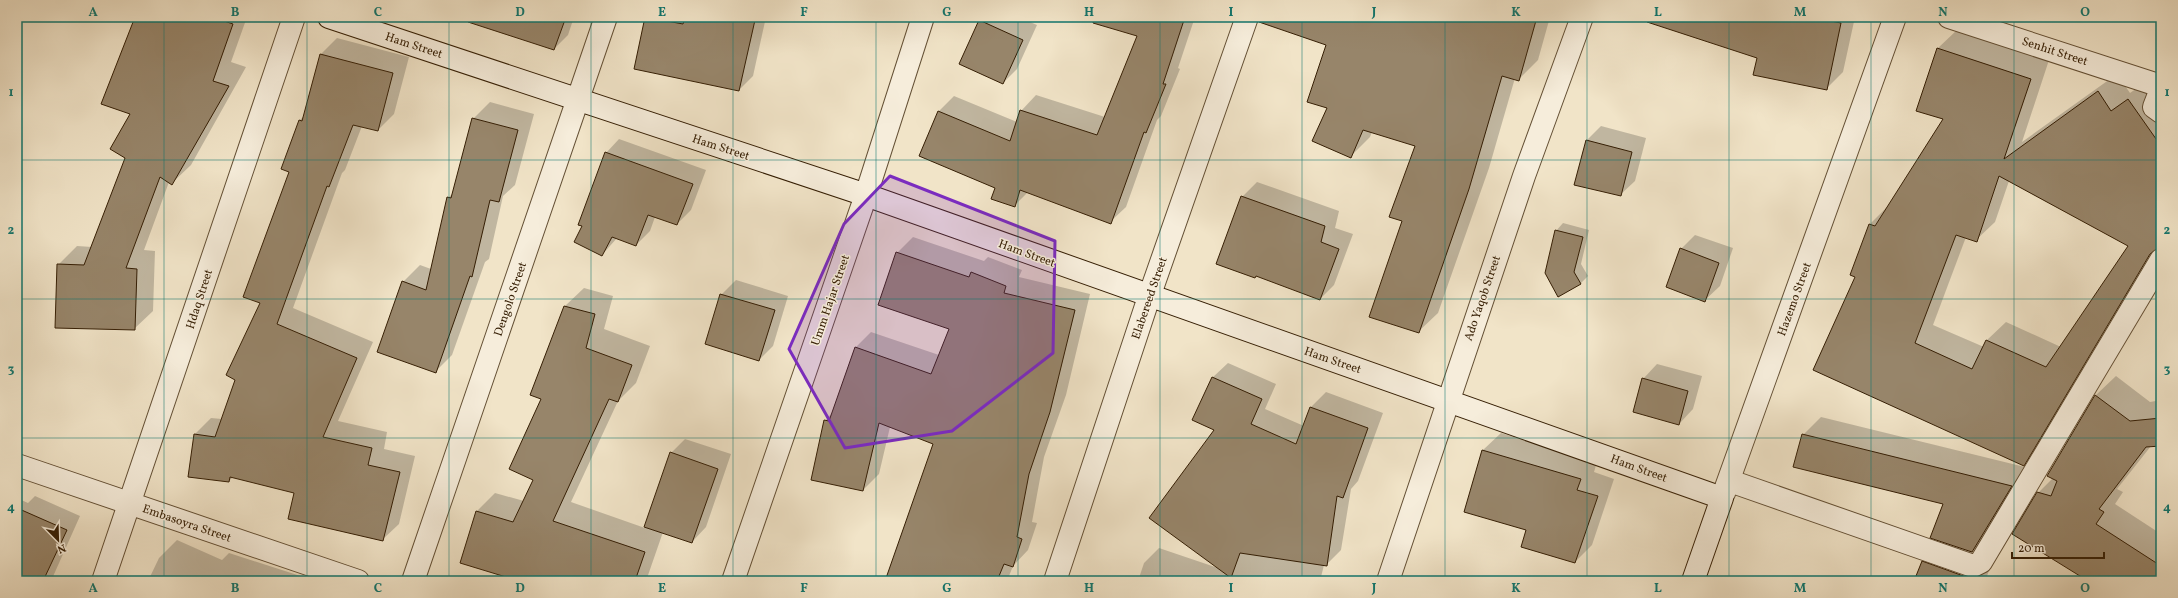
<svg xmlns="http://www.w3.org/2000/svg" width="2178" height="598" font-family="Vollkorn,serif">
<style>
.shadow{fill:#0003;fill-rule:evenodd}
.building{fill:#97856a;stroke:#351e04;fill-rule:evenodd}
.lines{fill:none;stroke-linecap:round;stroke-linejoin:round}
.street-casing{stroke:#645035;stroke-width:24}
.secondary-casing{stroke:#351e04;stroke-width:24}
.street{stroke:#f6eddb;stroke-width:22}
.secondary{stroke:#f6eddb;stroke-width:22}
.marked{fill:#7b2cbf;fill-opacity:0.2;stroke:#7b2cbf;stroke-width:3;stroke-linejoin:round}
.grid{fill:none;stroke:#0f766e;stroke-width:1;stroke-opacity:0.55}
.labels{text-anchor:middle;stroke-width:3;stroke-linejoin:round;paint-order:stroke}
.street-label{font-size:12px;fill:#351e04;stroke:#f6eddb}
.neatline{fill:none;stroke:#0f766e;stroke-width:1.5}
.grid-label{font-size:13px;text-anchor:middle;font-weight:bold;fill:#0f766e}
</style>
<rect width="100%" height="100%" fill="#f1e4c8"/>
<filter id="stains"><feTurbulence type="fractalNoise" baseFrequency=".005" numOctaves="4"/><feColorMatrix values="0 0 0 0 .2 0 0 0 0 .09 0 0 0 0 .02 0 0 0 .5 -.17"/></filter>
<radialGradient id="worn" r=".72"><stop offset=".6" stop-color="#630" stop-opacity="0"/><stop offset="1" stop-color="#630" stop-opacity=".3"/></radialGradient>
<!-- shadow -->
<g class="shadow">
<polygon points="136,17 247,17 231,62 246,67 191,165 172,183 169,182 144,250 155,251 153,311 134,329 58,265 77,246 92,247 126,158 131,114"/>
<polygon points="483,17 574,17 568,35 554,49"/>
<polygon points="646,17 766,17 753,76 739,90 635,68"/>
<polygon points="983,17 1018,17 1037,25 1017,69 1003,83 980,21"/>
<polygon points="1128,17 1195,17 1178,68 1180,69 1161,116 1157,120 1126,207 1110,222 1028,192 1014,206 996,188 939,111 954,96 1017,122 1021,111 1036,95 1105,117 1138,36"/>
<polygon points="1306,17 1550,17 1538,60 1519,79 1515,78 1489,168 1438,313 1418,332 1404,221 1417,146 1372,132 1370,137 1350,157 1328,107 1328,45"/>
<polygon points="1650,17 1855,17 1843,72 1826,89 1758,57"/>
<polygon points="2133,17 2141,17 2139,19"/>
<path d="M 1957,30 L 2049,60 L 2022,142 L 2117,74 L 2130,93 L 2147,81 L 2161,102 L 2161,123 L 2158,126 L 2161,128 L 2161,249 L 2042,446 L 2024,465 L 1814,369 L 1857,277 L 1870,224 L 1888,206 L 1944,119 L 1918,110 L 1938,48 ZM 2009,181 L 2130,246 L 2061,347 L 2006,322 L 1987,340 L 1984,347 L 1933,325 L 1966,237 L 1976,240 L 1995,222 Z"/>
<polygon points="337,38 409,57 394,114 378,130 362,126 345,170 342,173 293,308 373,342 338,421 387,432 384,449 415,456 399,524 382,540 295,492 233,477 229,481 195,434 211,418 222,419 262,303 300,120 304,116 320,55"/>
<polygon points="490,102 534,114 515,185 503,196 489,259 485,262 452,355 436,371 403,282 420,265 431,269 448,198 454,192 473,119"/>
<polygon points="1601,126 1646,138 1635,181 1620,195 1587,140"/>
<polygon points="619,139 706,170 691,210 677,224 655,217 650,231 636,245 617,238 602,255 584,226 606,153"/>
<polygon points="1257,182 1339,211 1335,228 1353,234 1334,285 1320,299 1242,197"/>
<polygon points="1563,223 1589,230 1581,264 1588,276 1581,283 1559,295 1556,231"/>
<polygon points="1695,235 1733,248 1720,286 1705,300 1681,249"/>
<polygon points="913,237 984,261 988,257 1022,270 1019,277 1090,294 1066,395 1044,457 1032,522 1037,523 1028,550 1013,566 1007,581 887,581 935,443 890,427 879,474 863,490 825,421 832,413 855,348 871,332 939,355 950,328 897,253"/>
<polygon points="736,280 788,296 773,346 759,360 721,295"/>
<polygon points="584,288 613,296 604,329 650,346 636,383 618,401 571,502 645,528 671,453 685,439 731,454 706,527 692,542 663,532 646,581 522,581 461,563 477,511 495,493 524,501 534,479 543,399 565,306"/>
<polygon points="1228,363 1276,384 1265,409 1304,426 1311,407 1326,392 1383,413 1358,481 1351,489 1341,550 1326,565 1324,565 1320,581 1138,581 1144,563 1159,548 1218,568 1212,378"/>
<polygon points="1657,364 1702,376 1693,409 1679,424 1643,379"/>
<polygon points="2116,376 2150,402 2161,400 2161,445 2151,446 2117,489 2123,492 2115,504 2161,534 2161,581 2090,581 2038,493 2053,478 2048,476 2096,395"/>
<path d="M 1821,417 L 2029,468 L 1990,533 L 1972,552 L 1993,559 L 1986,579 L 1991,581 L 1915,581 L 1922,562 L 1943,541 L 1944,503 L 1803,435 ZM 1932,564 L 1980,579 L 1979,581 L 1932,566 Z"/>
<polygon points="1501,433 1597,462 1594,472 1614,479 1592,545 1575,562 1527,530 1465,511 1483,450"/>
<polygon points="35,496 80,516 51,581 17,581 17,498 28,503"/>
<polygon points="177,540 222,560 229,553 316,581 148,581 159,558"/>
<polygon points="1513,578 1522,581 1510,581"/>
</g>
<!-- building -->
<g class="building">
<polygon points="135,17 212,17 233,24 213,81 229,86 172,185 160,177 126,268 137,269 135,330 55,328 57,264 84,265 125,158 110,149 130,114 101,104"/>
<polygon points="469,17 566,17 554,50 468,22"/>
<polygon points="645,17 683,24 685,17 740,17 755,20 739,91 634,69"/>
<polygon points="1094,17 1185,17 1163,84 1166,84 1146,133 1144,132 1111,224 1020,190 1015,207 991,199 995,188 919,156 938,111 1010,141 1020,110 1097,135 1137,36 1093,23"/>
<polygon points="1259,17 1537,17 1519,81 1502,76 1469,189 1419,333 1369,317 1402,221 1389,217 1415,146 1363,130 1351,158 1312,141 1327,108 1307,102 1326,45 1259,22"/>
<polygon points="1648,17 1810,17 1841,23 1827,90 1753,75 1757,58 1647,22"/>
<polygon points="979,20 1023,40 1003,84 959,64"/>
<path d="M 1937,48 L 2031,79 L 2004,159 L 2098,91 L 2111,111 L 2128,99 L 2161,146 L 2161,246 L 2150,254 L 2024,466 L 1813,370 L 1855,277 L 1850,275 L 1869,224 L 1875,226 L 1943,119 L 1916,111 ZM 1999,176 L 2128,246 L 2046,367 L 1986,340 L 1972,369 L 1915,343 L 1956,235 L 1977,242 Z"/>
<polygon points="320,54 393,73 378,131 353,125 329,187 327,186 277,324 357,358 323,437 372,448 368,465 400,472 383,541 288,519 294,493 230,477 229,482 188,477 194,434 215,437 235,380 226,375 260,303 243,297 289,172 281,169 299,120 302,121"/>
<polygon points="472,118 518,130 499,202 490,200 472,277 470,276 436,373 377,352 402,281 426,290 447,197 451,198"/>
<polygon points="1586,140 1632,152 1621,196 1574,185"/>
<polygon points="605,152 693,184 677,225 648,215 636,246 612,237 602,256 574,242 582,226 578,225"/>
<polygon points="1241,196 1325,226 1321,242 1339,249 1320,300 1256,276 1255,278 1216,264"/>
<polygon points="1555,230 1583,237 1574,272 1581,284 1558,297 1545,273"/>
<polygon points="1680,248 1719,263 1705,302 1666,287"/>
<polygon points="896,252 969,277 971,272 1006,286 1004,293 1075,310 1050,412 1029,474 1017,537 1022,539 1013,567 1004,564 997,581 885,581 933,444 879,423 863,491 811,480 824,420 829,421 855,347 931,374 949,329 878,305"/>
<polygon points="720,294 775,310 759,361 705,344"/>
<polygon points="564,306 595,314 586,348 632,365 618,402 609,399 553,521 645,552 635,581 519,581 460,563 476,511 513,522 533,480 509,469 541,399 530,395"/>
<polygon points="1212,377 1262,399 1251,424 1296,444 1310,407 1368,428 1343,498 1337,496 1327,566 1240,553 1231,578 1149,518 1214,430 1192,420"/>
<polygon points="1642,378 1688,391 1679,425 1633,412"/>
<polygon points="2095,395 2130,421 2161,418 2161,446 2146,447 2099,509 2104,512 2096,524 2161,566 2161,581 2088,581 2012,534 2037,492 2051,496 2057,481 2047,476"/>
<polygon points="1802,434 2012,486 1972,552 1930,538 1943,504 1793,467"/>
<polygon points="1482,450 1581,479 1577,490 1598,496 1575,563 1521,547 1526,530 1464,512"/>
<polygon points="670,452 718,469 692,543 644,527"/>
<polygon points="17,508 67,530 43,581 17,581"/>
<polygon points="1922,561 1969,578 1974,578 1973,581 1914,581"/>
</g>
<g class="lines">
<defs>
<g id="street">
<polyline points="1949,17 2161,86"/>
<polyline points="2161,89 2154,107 2161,112"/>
<polyline points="17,465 358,581"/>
<polyline points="1730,481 1973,566 1981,562 2161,260"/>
<polyline points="1724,493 1895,17"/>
<polyline points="103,581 294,17"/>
<polyline points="413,581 606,17"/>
<polyline points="733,581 866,195 923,17"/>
<polyline points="1055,581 1149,297 1247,17"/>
<polyline points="1388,581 1524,176 1582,17"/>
</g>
<polyline id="secondary" points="329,17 866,195 1722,498 1693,581"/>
</defs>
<!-- street casing -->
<use href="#street" class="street-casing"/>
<!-- secondary casing -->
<use href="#secondary" class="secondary-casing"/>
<!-- street -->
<use href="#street" class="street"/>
<!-- secondary -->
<use href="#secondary" class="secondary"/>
</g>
<!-- marked area -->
<path class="marked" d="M 890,176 L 1055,241 L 1053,353 L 952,431 L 845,448 L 789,349 L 844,224 Z"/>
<!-- grid -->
<path class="grid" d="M 164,17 L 164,581M 307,17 L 307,581M 449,17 L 449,581M 591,17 L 591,581M 733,17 L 733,581M 876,17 L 876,581M 1018,17 L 1018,581M 1160,17 L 1160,581M 1302,17 L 1302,581M 1445,17 L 1445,581M 1587,17 L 1587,581M 1729,17 L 1729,581M 1871,17 L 1871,581M 2014,17 L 2014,581M 17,160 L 2161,160M 17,299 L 2161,299M 17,438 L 2161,438"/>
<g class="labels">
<!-- street labels -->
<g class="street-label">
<text transform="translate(414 45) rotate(18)" y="4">Ham Street</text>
<text transform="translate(2055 51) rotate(18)" y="4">Senhit Street</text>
<text transform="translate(721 147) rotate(18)" y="4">Ham Street</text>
<text transform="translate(1027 253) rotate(20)" y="4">Ham Street</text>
<text transform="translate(1149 298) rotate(-71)" y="4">Elabereed Street</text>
<text transform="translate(1482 298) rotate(-71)" y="4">Ado Yaqob Street</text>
<text transform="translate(199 299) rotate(-72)" y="4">Hdaq Street</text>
<text transform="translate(510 299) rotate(-71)" y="4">Dengolo Street</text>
<text transform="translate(1794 299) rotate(-70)" y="4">Hazemo Street</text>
<text transform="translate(830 300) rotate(-71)" y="4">Umm Hajar Street</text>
<text transform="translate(1333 360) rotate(19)" y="4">Ham Street</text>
<text transform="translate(1639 468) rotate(20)" y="4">Ham Street</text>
<text transform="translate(187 523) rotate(19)" y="4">Embasoyra Street</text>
</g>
</g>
<!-- margin -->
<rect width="2178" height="598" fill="none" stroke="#f1e4c8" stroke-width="44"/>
<!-- north arrow -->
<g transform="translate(58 540) rotate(157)" stroke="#f6eddb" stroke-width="3" paint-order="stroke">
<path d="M0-3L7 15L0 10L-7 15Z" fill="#351e04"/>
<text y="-6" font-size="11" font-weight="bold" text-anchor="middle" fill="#351e04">N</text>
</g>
<!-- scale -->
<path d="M2012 552v6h92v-6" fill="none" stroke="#351e04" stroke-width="2"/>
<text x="2018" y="552" font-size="12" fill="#351e04" stroke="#f6eddb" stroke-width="3" paint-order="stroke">20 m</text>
<rect x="22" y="22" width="2134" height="554" class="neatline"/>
<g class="grid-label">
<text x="93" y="16">A</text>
<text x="235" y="16">B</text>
<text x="378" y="16">C</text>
<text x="520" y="16">D</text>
<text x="662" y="16">E</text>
<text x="804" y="16">F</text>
<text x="947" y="16">G</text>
<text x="1089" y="16">H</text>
<text x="1231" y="16">I</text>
<text x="1374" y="16">J</text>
<text x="1516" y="16">K</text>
<text x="1658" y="16">L</text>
<text x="1800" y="16">M</text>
<text x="1943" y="16">N</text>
<text x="2085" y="16">O</text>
<text x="11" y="96">1</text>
<text x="2167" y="96">1</text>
<text x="11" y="234">2</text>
<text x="2167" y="234">2</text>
<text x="11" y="373">3</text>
<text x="2167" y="373">3</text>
<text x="11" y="511">4</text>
<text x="2167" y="511">4</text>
<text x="93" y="592">A</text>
<text x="235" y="592">B</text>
<text x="378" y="592">C</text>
<text x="520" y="592">D</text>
<text x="662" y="592">E</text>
<text x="804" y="592">F</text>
<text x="947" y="592">G</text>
<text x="1089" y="592">H</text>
<text x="1231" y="592">I</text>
<text x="1374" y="592">J</text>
<text x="1516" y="592">K</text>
<text x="1658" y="592">L</text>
<text x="1800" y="592">M</text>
<text x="1943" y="592">N</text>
<text x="2085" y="592">O</text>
</g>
<rect width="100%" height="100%" filter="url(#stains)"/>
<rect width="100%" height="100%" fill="url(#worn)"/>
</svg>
